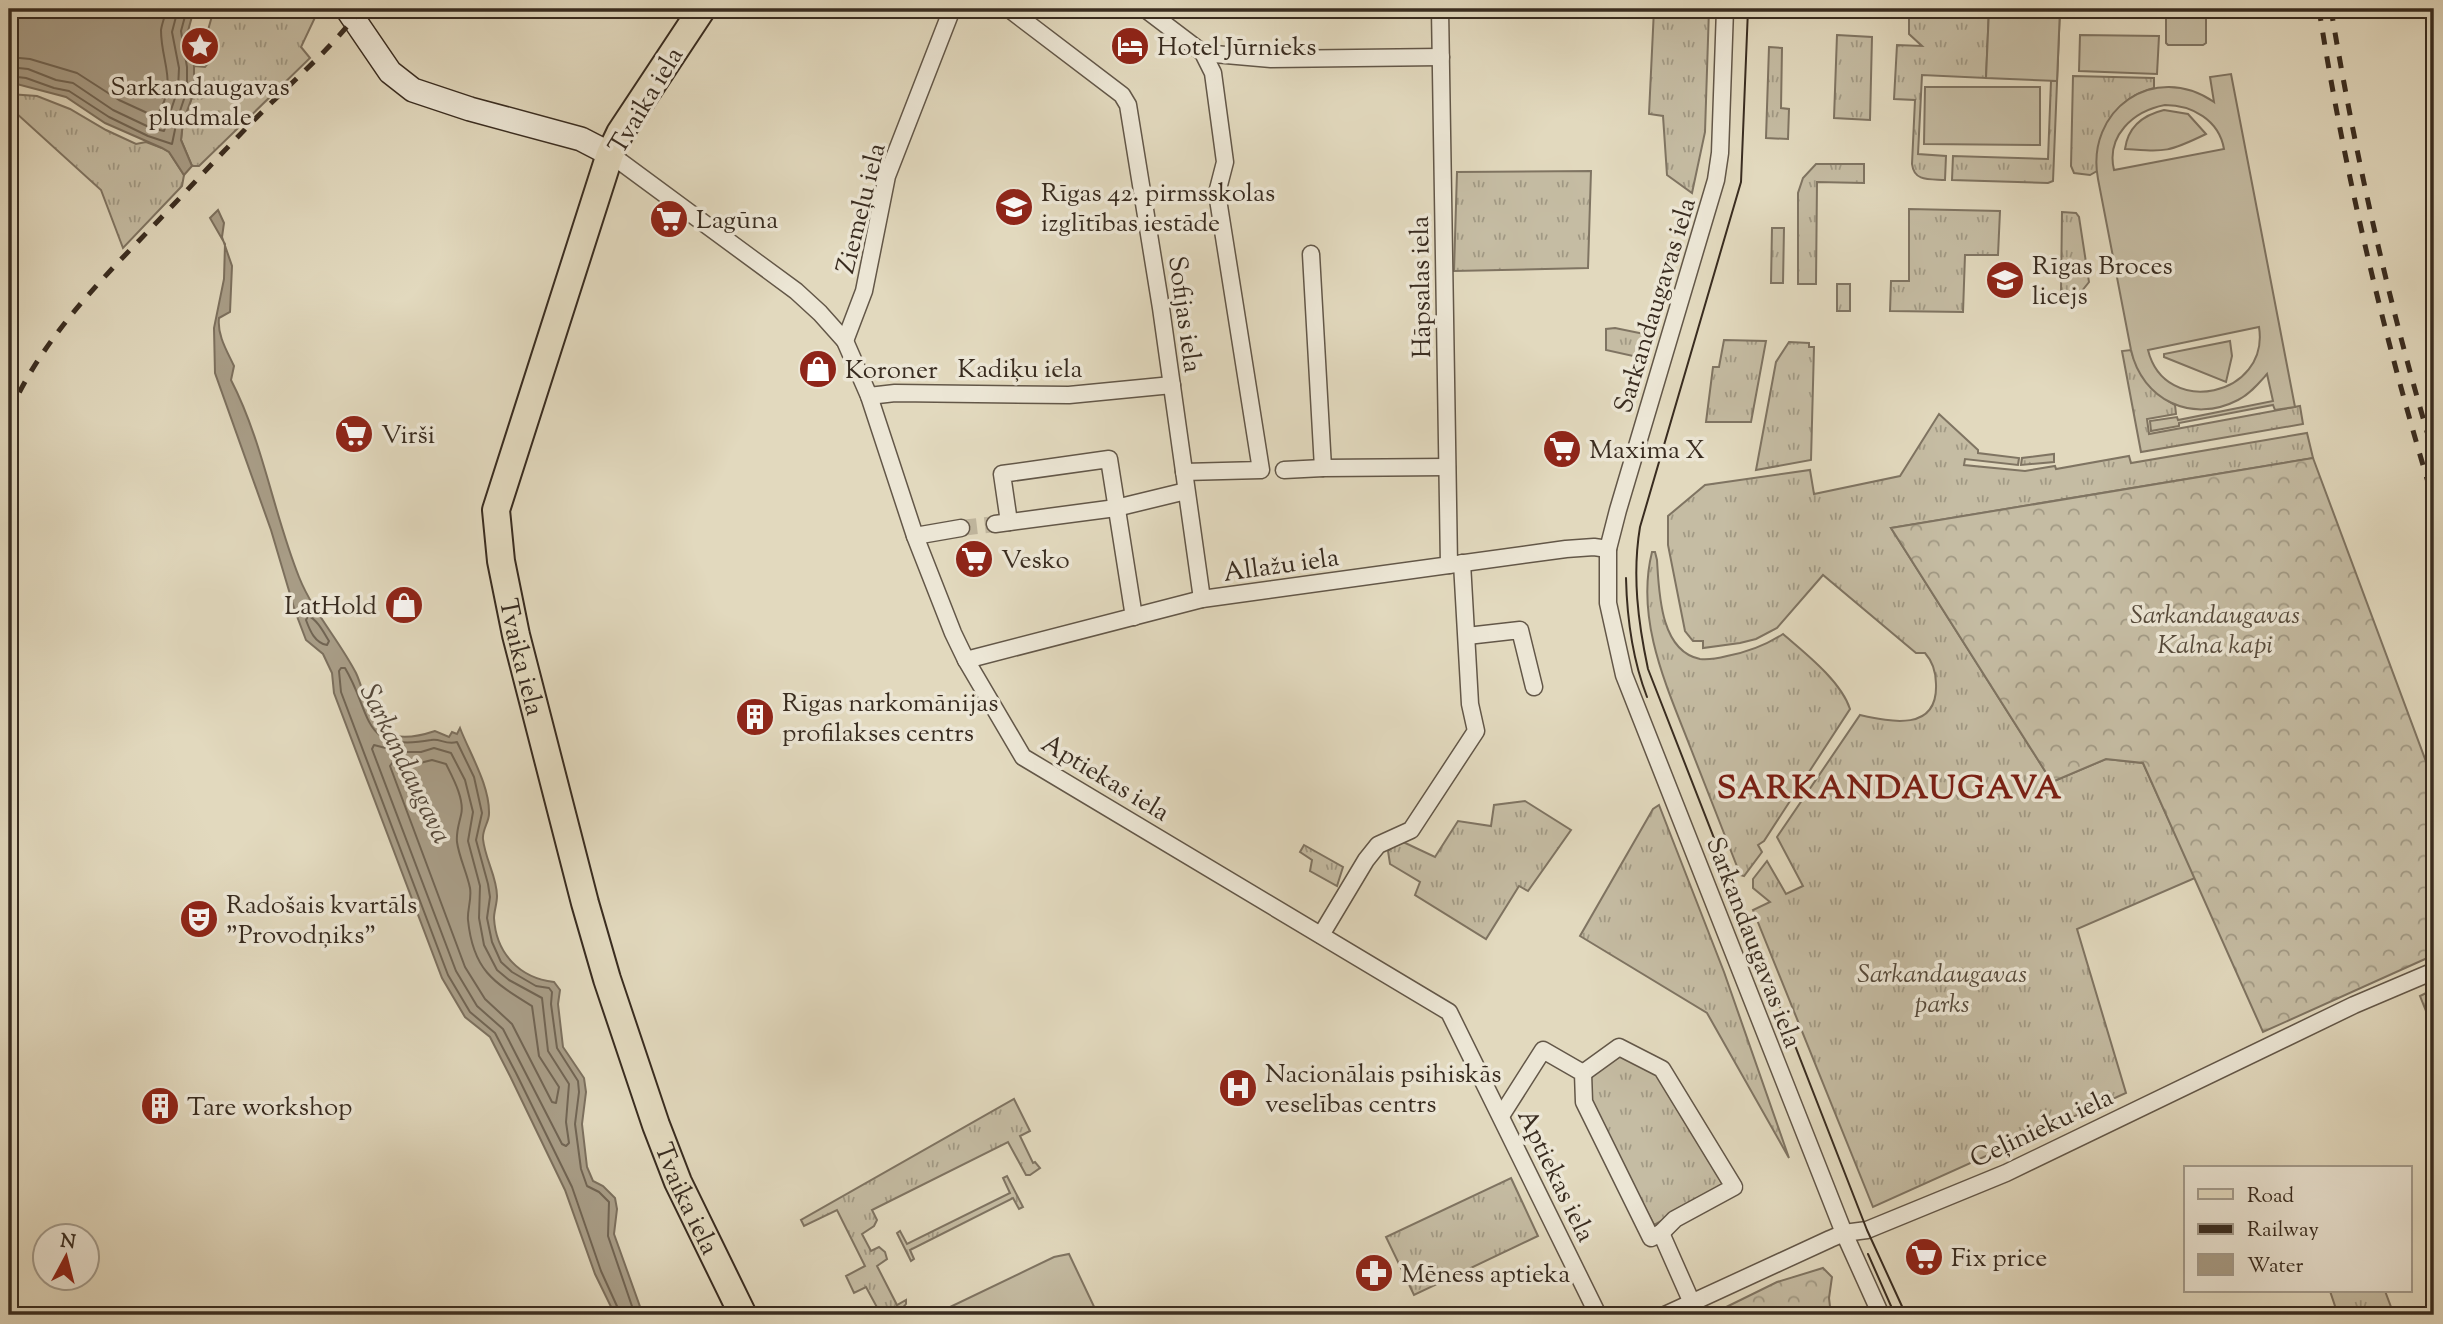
<svg xmlns="http://www.w3.org/2000/svg" width="2443" height="1324" font-family="'Sorts Mill Goudy',serif">
<style>
.grass{fill:url(#grass-tufts);stroke:#7f7462;stroke-width:2}
.forest{fill:url(#forest-crowns);stroke:#7f7462;stroke-width:2}
.garden{fill:#c5bca3;stroke:#7f7462;stroke-width:2;fill-rule:evenodd}
.water{fill:#a99e88;stroke:#7c705e;stroke-width:2}
.lines{fill:none;stroke-linecap:round;stroke-linejoin:round}
.shore{stroke:#716554;stroke-width:2}
.street-tunnel{stroke:#c0b69e;stroke-width:16;stroke-dasharray:16 8;stroke-linecap:butt}
.street-casing{stroke:#635748;stroke-width:19}
.secondary-casing{stroke:#392c20;stroke-width:26}
.primary-casing{stroke:#392c20;stroke-width:30}
.street{stroke:#ece6d5;stroke-width:16}
.secondary{stroke:#ece6d5;stroke-width:23}
.primary{stroke:#e2d9be;stroke-width:26}
.tram{stroke:#392c20;stroke-width:2}
.rail{stroke:#392c20;stroke-width:5;stroke-dasharray:12 12;stroke-linecap:butt}
.labels{text-anchor:middle;stroke-width:7;stroke-linejoin:round;paint-order:stroke}
.poi-label{font-size:26px;fill:#392c20;stroke:#ece6d5;text-anchor:start}
.street-label{font-size:26px;fill:#392c20;stroke:#ece6d5}
.park-label{font-size:26px;font-style:italic;fill:#55493a;stroke:#ece6d5}
.water-label{font-size:28px;font-style:italic;fill:#55483a;stroke:#ece6d5}
.district-label{font-size:33px;font-weight:bold;letter-spacing:2px;fill:#7a1f14;stroke:#ece6d5}
</style>
<defs>
<pattern id="grass-tufts" width="24" height="20" patternUnits="userSpaceOnUse" patternTransform="scale(1.75)"><rect width="24" height="20" fill="#c5bca3"/><path d="M3 7l-1-3M5 7V3M7 7l1-3M15 17l-1-3M17 17v-4M19 17l1-3" fill="none" stroke="#a19984"/></pattern>
<pattern id="forest-crowns" width="20" height="18" patternUnits="userSpaceOnUse" patternTransform="scale(1.75)"><rect width="20" height="18" fill="#c5bca3"/><path d="M2 6a3 3 0 1 1 6 0M12 15a3 3 0 1 1 6 0" fill="none" stroke="#a19984"/></pattern>
</defs>
<rect width="100%" height="100%" fill="#e2d9be"/>
<filter id="stains"><feTurbulence type="fractalNoise" baseFrequency=".00286" numOctaves="4"/><feColorMatrix values="0 0 0 0 .2 0 0 0 0 .09 0 0 0 0 .02 0 0 0 .5 -.17"/></filter>
<radialGradient id="worn" r=".72"><stop offset=".6" stop-color="#630" stop-opacity="0"/><stop offset="1" stop-color="#630" stop-opacity=".3"/></radialGradient>
<!-- grass -->
<g class="grass">
<polygon points="214,9 319,9 301,47 310,58 199,166 192,166 181,140 183,122 194,92 194,66 205,67 210,61 208,30"/>
<polygon points="1654,9 1709,9 1705,132 1692,193 1667,175 1663,116 1649,114"/>
<path d="M 1909,9 L 1989,9 L 1986,78 L 1922,75 L 1918,154 L 1946,156 L 1945,180 C 1930,179 1914,182 1912,164 L 1915,100 L 1894,99 L 1897,45 L 1922,46 L 1909,34 Z"/>
<polygon points="2060,9 2053,181 2048,183 1952,180 1953,156 2048,159 2051,81 2056,81"/>
<polygon points="1837,35 1872,37 1870,120 1834,118"/>
<polygon points="1769,47 1782,48 1781,108 1789,109 1788,139 1766,138"/>
<path d="M 2073,76 L 2154,78 L 2154,88 C 2115,98 2095,132 2097,171 L 2090,175 L 2074,173 L 2071,166 Z"/>
<polygon points="9,94 37,96 70,109 106,130 136,144 146,142 162,148 169,152 184,175 182,186 123,248 101,190 16,113"/>
<polygon points="1816,164 1864,164 1864,183 1817,182 1816,284 1798,284 1798,193 1803,178"/>
<polygon points="1591,171 1588,268 1454,271 1457,172"/>
<polygon points="1909,209 2000,211 1998,255 1965,255 1963,312 1890,311 1891,281 1909,281"/>
<polygon points="2062,212 2076,213 2079,217 2089,282 2081,292 2061,292"/>
<polygon points="1772,228 1784,228 1783,283 1771,283"/>
<rect x="1837" y="284" width="13" height="27"/>
<polygon points="1615,328 1654,336 1649,355 1642,358 1606,350 1606,329"/>
<polygon points="1724,340 1766,341 1751,422 1706,422 1713,367 1719,367"/>
<polygon points="1789,342 1809,343 1809,347 1814,347 1811,460 1756,470 1776,362"/>
<path d="M 2131,350 C 2136,371 2156,395 2175,405 L 2176,414 L 2147,419 L 2149,434 L 2300,406 L 2303,424 L 2141,452 L 2122,351 Z"/>
<path d="M 1939,414 L 1978,450 L 1978,453 L 2019,458 L 2018,465 L 1965,459 L 1964,465 L 2025,471 L 2055,466 L 2056,469 L 2129,456 L 2131,463 L 2307,433 L 2313,458 L 1891,528 L 2052,782 L 2106,759 L 2143,763 L 2195,878 L 2077,929 L 2126,1093 L 1873,1207 L 1753,910 L 1770,902 L 1753,888 L 1753,879 L 1767,861 L 1786,894 L 1803,886 L 1777,837 L 1860,715 C 1891,722 1938,732 1936,684 C 1936,671 1933,662 1925,653 L 1916,653 L 1823,575 L 1777,628 L 1756,639 L 1740,643 L 1703,648 L 1703,641 L 1693,641 L 1685,631 L 1668,545 L 1668,516 L 1705,485 L 1810,470 L 1814,494 L 1900,476 Z"/>
<polygon points="2054,454 2054,462 2021,465 2022,458"/>
<path d="M 1652,552 L 1655,552 L 1657,560 C 1659,592 1660,651 1700,659 C 1709,660 1719,658 1727,656 C 1748,652 1766,645 1783,634 C 1805,653 1841,681 1850,709 L 1764,841 L 1758,845 L 1762,852 L 1744,876 L 1740,875 L 1738,869 C 1722,829 1707,789 1691,749 C 1667,687 1635,620 1652,552 Z"/>
<polygon points="1525,801 1571,830 1528,891 1519,886 1486,939 1415,895 1420,882 1390,864 1388,851 1401,841 1435,857 1458,821 1491,826 1494,805"/>
<polygon points="1659,805 1724,972 1789,1158 1707,1013 1580,936 1653,809"/>
<polygon points="1304,845 1343,867 1337,886 1310,871 1312,860 1300,852"/>
<polygon points="2434,989 2434,1012 2432,1013 2426,1011 2420,996"/>
<polygon points="1619,1054 1658,1072 1729,1185 1654,1225 1591,1102 1589,1077"/>
<path d="M 1014,1099 L 1030,1131 L 1020,1136 L 1033,1163 L 1035,1162 L 1040,1168 L 1030,1175 L 1026,1175 L 1008,1142 L 872,1210 L 877,1220 L 874,1226 L 862,1234 L 871,1251 L 879,1247 L 885,1252 L 887,1259 L 877,1266 L 897,1305 L 906,1300 L 906,1304 C 897,1316 885,1315 871,1315 L 879,1311 L 866,1287 L 854,1293 L 846,1276 L 865,1266 L 837,1210 L 804,1226 L 801,1220 Z"/>
<polygon points="1007,1176 1023,1207 1019,1209 1013,1198 910,1250 914,1259 911,1261 897,1233 900,1231 907,1244 1010,1193 1003,1178"/>
<polygon points="1511,1178 1538,1236 1414,1295 1386,1237"/>
<polygon points="2330,1291 2385,1291 2394,1315 2338,1315"/>
</g>
<!-- forest -->
<g class="forest">
<polygon points="2313,458 2434,783 2434,955 2263,1032 2143,763 2106,759 2052,782 1891,528"/>
<polygon points="1823,1268 1832,1277 1829,1298 1831,1315 1710,1315 1777,1282"/>
</g>
<!-- garden -->
<g class="garden">
<polygon points="1989,9 2060,9 2057,81 1986,78"/>
<polygon points="2166,9 2206,9 2206,43 2203,45 2168,45 2166,43"/>
<polygon points="2080,35 2159,36 2157,74 2079,71"/>
<path d="M 2231,74 L 2295,407 L 2275,410 L 2273,405 L 2179,423 L 2179,426 L 2151,431 L 2150,421 L 2177,417 L 2178,420 L 2273,401 L 2267,374 C 2259,383 2250,394 2238,400 C 2192,424 2142,400 2131,350 L 2098,179 C 2085,110 2154,61 2214,102 L 2210,77 ZM 2165,105 C 2192,105 2219,120 2224,149 L 2114,170 C 2106,136 2133,111 2165,105 ZM 2259,327 C 2270,396 2165,419 2148,350 Z"/>
<polygon points="1925,87 2040,87 2040,145 1924,144"/>
<path d="M 2164,110 L 2188,114 L 2206,134 C 2169,152 2167,152 2125,149 C 2128,127 2143,115 2164,110 Z"/>
<polygon points="2230,341 2232,356 2226,382 2164,357 2164,354"/>
<polygon points="1069,1254 1098,1315 954,1315 950,1307 1054,1257"/>
</g>
<!-- water -->
<g class="water">
<polygon points="9,9 194,9 188,31 194,66 194,92 183,122 181,140 192,166 184,175 169,152 162,148 105,123 66,97 9,82"/>
<path d="M 218,210 L 224,223 L 222,237 L 232,266 L 230,312 L 219,318 C 217,335 227,351 234,366 L 231,380 C 263,442 273,512 299,577 C 313,612 339,640 356,673 C 364,690 368,719 384,731 C 398,741 420,736 435,731 L 449,737 L 452,732 L 457,734 L 460,728 C 470,754 490,786 489,814 C 489,822 482,830 483,839 C 485,859 497,877 497,896 C 497,904 494,911 494,918 C 496,953 519,978 554,982 L 560,990 L 558,1004 L 563,1047 L 584,1078 L 586,1092 L 582,1124 L 587,1167 L 593,1181 L 603,1186 L 615,1198 L 617,1209 L 614,1234 L 643,1315 L 615,1315 L 595,1274 L 565,1190 L 510,1076 L 490,1037 L 465,1017 L 442,978 L 334,693 L 332,673 L 323,654 L 306,640 L 295,611 L 271,530 L 215,373 L 214,328 L 224,279 L 225,244 L 210,218 Z"/>
</g>
<g class="lines">
<!-- shore -->
<g class="shore">
<path d="M 9,57 L 30,59 L 77,73 L 119,100 L 156,117 C 179,82 161,64 161,30 C 162,23 165,16 167,9"/>
<polyline points="9,67 28,69 56,80 73,83 113,110 151,128 164,131 178,89 179,68 172,32 178,9"/>
<polyline points="9,76 26,78 54,88 69,91 109,117 148,136 172,144 177,120 187,90 187,67 181,31 187,9"/>
<path d="M 308,616 C 317,619 324,633 329,641 L 327,645 C 315,643 310,631 306,620 Z"/>
<polygon points="374,745 401,752 421,752 434,748 451,753 465,780 473,812 468,841 480,886 479,918 484,945 497,970 509,980 542,998 548,1051 569,1084 566,1122 569,1143 566,1146 562,1144 503,1029 477,1006 456,971 372,749"/>
<path d="M 432,760 L 446,764 C 453,778 465,800 461,815 C 459,824 456,832 457,842 C 459,857 467,873 470,888 C 472,899 467,910 468,920 C 473,970 493,982 532,1006 L 539,1056 L 559,1087 L 556,1103 L 552,1102 L 512,1024 L 485,999 L 465,967 L 390,766 L 393,762 L 420,763 Z"/>
<path d="M 621,1315 L 601,1271 L 572,1187 L 516,1073 L 495,1033 L 470,1012 L 448,975 L 341,692 L 339,671 L 341,668 L 345,668 C 373,715 360,753 431,740 C 440,738 445,745 457,742 L 474,777 L 482,813 L 476,840 L 488,884 L 490,897 L 487,918 L 492,942 L 501,962 L 512,972 L 536,986 L 549,988 L 552,992 L 551,1004 L 557,1048 L 578,1081 L 579,1092 L 575,1124 L 581,1169 L 587,1186 L 599,1192 L 609,1202 L 608,1236 L 635,1315"/>
</g>
<!-- street-tunnel -->
<polyline class="street-tunnel" points="961,528 995,524"/>
<defs>
<g id="street">
<polyline points="1009,9 1122,95 1128,105 1161,308 1202,599"/>
<polyline points="1145,9 1203,53 1213,73 1225,162 1217,193 1261,470 1184,472"/>
<polyline points="1440,9 1449,565"/>
<polyline points="1725,9 1720,153 1716,180 1618,510 1608,549 1608,603 1624,675 1844,1233 1881,1315"/>
<polyline points="1203,53 1271,59 1441,57"/>
<polyline points="610,154 796,291 820,313 845,341 869,396 915,536 953,633 966,660 1023,757 1449,1012 1598,1315"/>
<polyline points="1311,254 1323,468 1447,467"/>
<polyline points="845,341 864,291 887,176 952,9"/>
<polyline points="869,396 895,393 1069,395 1172,385"/>
<polyline points="1284,470 1323,468"/>
<polyline points="1009,522 1002,474 1109,459 1134,617"/>
<polyline points="995,524 1116,508 1186,491"/>
<polyline points="915,536 961,528"/>
<polyline points="1467,636 1520,630 1534,687"/>
<polyline points="966,660 1202,599 1566,549 1594,547 1608,549"/>
<polyline points="1321,935 1366,860 1378,845 1411,830 1476,731 1470,704 1462,563"/>
<polyline points="1583,1073 1619,1047 1662,1069 1734,1187 1675,1219 1661,1233"/>
<polyline points="1501,1116 1543,1050 1583,1073 1584,1102 1651,1238 1661,1233 1692,1303"/>
<polyline points="1665,1315 1830,1239 1844,1233 1867,1230 2006,1173 2354,1005 2434,971"/>
</g>
<polyline id="secondary" points="347,9 390,72 413,90 470,109 581,139 610,154"/>
<g id="primary">
<path id="s1" d="M 702,9 L 620,133 L 610,154 L 496,510 L 501,561 L 516,635 L 585,903 L 607,979 L 656,1125 L 678,1182 L 743,1315"/>
</g>
</defs>
<!-- street casing -->
<use href="#street" class="street-casing"/>
<!-- secondary casing -->
<use href="#secondary" class="secondary-casing"/>
<!-- primary casing -->
<use href="#primary" class="primary-casing"/>
<!-- street -->
<use href="#street" class="street"/>
<!-- secondary -->
<use href="#secondary" class="secondary"/>
<!-- primary -->
<use href="#primary" class="primary"/>
<!-- tram -->
<g class="tram">
<path d="M 1748,9 L 1741,182 L 1640,527 C 1632,575 1638,622 1648,669 L 1867,1230 L 1906,1315"/>
<path d="M 1626,578 C 1627,620 1632,658 1647,697"/>
<polyline points="1868,1254 1895,1315"/>
</g>
<!-- rail -->
<g class="rail">
<path d="M 2319,9 C 2345,176 2385,340 2434,502"/>
<path d="M 2331,9 C 2356,160 2390,309 2434,455"/>
<path d="M 9,414 C 42,338 101,280 158,221 C 195,182 231,143 269,105 C 301,74 334,45 361,9"/>
</g>
</g>
<!-- icons -->
<defs>
<symbol id="sight-disc" viewBox="-11 -11 22 22"><circle r="9.5" fill="#8f2418" stroke="#ece6d5"/><path d="M0-6L1.8-2.2L6-1.7L2.9 1.2L3.7 5.4L0 3.3L-3.7 5.4L-2.9 1.2L-6-1.7L-1.8-2.2Z" fill="#fff"/></symbol>
<symbol id="hotel-disc" viewBox="-11 -11 22 22"><circle r="9.5" fill="#8f2418" stroke="#ece6d5"/><path d="M-6-4.5h1.5V1H6V5H4.5V3h-9V5H-6ZM-4 0a1.8 1.8 0 1 1 3.6 0ZM.5 0V-2.5h3Q6-2.5 6 0Z" fill="#fff"/></symbol>
<symbol id="school-disc" viewBox="-11 -11 22 22"><circle r="9.5" fill="#8f2418" stroke="#ece6d5"/><path d="M0-5L7-2L0 1L-7-2ZM-4 1L0 2.5L4 1V4Q0 6-4 4Z" fill="#fff"/></symbol>
<symbol id="supermarket-disc" viewBox="-11 -11 22 22"><circle r="9.5" fill="#8f2418" stroke="#ece6d5"/><path d="M-6-5.5h2.5l.6 2H6L4.5 2H-2.5L-4.4-4H-6ZM-1.5 3.2a1.3 1.3 0 1 0 .1 0ZM3 3.2a1.3 1.3 0 1 0 .1 0Z" fill="#fff"/></symbol>
<symbol id="shop-disc" viewBox="-11 -11 22 22"><circle r="9.5" fill="#8f2418" stroke="#ece6d5"/><path d="M-5-2.5h2.3a2.7 3.5 0 0 1 5.4 0H5L5.5 6h-11ZM-1.5-2.5h3a1.5 2.3 0 0 0-3 0Z" fill="#fff"/></symbol>
<symbol id="building-disc" viewBox="-11 -11 22 22"><circle r="9.5" fill="#8f2418" stroke="#ece6d5"/><path d="M-4-6H4V6H1V3H-1V6H-4ZM-2.5-4.3h1.7v1.8h-1.7ZM.8-4.3h1.7v1.8H.8ZM-2.5-1h1.7V.8h-1.7ZM.8-1h1.7V.8H.8Z" fill="#fff"/></symbol>
<symbol id="theatre-disc" viewBox="-11 -11 22 22"><circle r="9.5" fill="#8f2418" stroke="#ece6d5"/><path d="M-5-5.5Q0-4 5-5.5V0Q5 5 0 6Q-5 5-5 0ZM-3.3-2.5H-1v1.5H-3.3ZM1-2.5H3.3v1.5H1ZM-2.8 1Q0 5.5 2.8 1Z" fill="#fff"/></symbol>
<symbol id="hospital-disc" viewBox="-11 -11 22 22"><circle r="9.5" fill="#8f2418" stroke="#ece6d5"/><path d="M-5-5h3v3.5h4V-5h3V5h-3V1.5h-4V5h-3Z" fill="#fff"/></symbol>
<symbol id="pharmacy-disc" viewBox="-11 -11 22 22"><circle r="9.5" fill="#8f2418" stroke="#ece6d5"/><path d="M-2-6h4v4h4v4h-4v4h-4v-4h-4v-4h4Z" fill="#fff"/></symbol>
</defs>
<g fill-rule="evenodd">
<use href="#sight-disc" x="178" y="24" width="44" height="44"/>
<use href="#hotel-disc" x="1108" y="24" width="44" height="44"/>
<use href="#school-disc" x="992" y="185" width="44" height="44"/>
<use href="#supermarket-disc" x="647" y="197" width="44" height="44"/>
<use href="#school-disc" x="1983" y="258" width="44" height="44"/>
<use href="#shop-disc" x="796" y="347" width="44" height="44"/>
<use href="#supermarket-disc" x="332" y="412" width="44" height="44"/>
<use href="#supermarket-disc" x="1540" y="427" width="44" height="44"/>
<use href="#supermarket-disc" x="952" y="537" width="44" height="44"/>
<use href="#shop-disc" x="382" y="583" width="44" height="44"/>
<use href="#building-disc" x="733" y="695" width="44" height="44"/>
<use href="#theatre-disc" x="177" y="897" width="44" height="44"/>
<use href="#hospital-disc" x="1216" y="1066" width="44" height="44"/>
<use href="#building-disc" x="138" y="1084" width="44" height="44"/>
<use href="#supermarket-disc" x="1902" y="1235" width="44" height="44"/>
<use href="#pharmacy-disc" x="1352" y="1251" width="44" height="44"/>
</g>
<g class="labels">
<!-- poi labels -->
<g class="poi-label">
<text x="1157" y="55">Hotel Jūrnieks</text>
<text x="200" y="95" text-anchor="middle">Sarkandaugavas<tspan x="200" dy="30">pludmale</tspan></text>
<text x="1041" y="201">Rīgas 42. pirmsskolas<tspan x="1041" dy="30">izglītības iestāde</tspan></text>
<text x="696" y="228">Lagūna</text>
<text x="2032" y="274">Rīgas Broces<tspan x="2032" dy="30">licejs</tspan></text>
<text x="845" y="378">Koroner</text>
<text x="381" y="443">Virši</text>
<text x="1589" y="458">Maxima X</text>
<text x="1001" y="568">Vesko</text>
<text x="377" y="614" text-anchor="end">LatHold</text>
<text x="782" y="711">Rīgas narkomānijas<tspan x="782" dy="30">profilakses centrs</tspan></text>
<text x="226" y="913">Radošais kvartāls<tspan x="226" dy="30">"Provodņiks"</tspan></text>
<text x="1265" y="1082">Nacionālais psihiskās<tspan x="1265" dy="30">veselības centrs</tspan></text>
<text x="187" y="1115">Tare workshop</text>
<text x="1951" y="1266">Fix price</text>
<text x="1401" y="1282">Mēness aptieka</text>
</g>
<!-- street labels -->
<g class="street-label">
<text transform="translate(645 100) rotate(-59)" y="9">Tvaika iela</text>
<text transform="translate(860 208) rotate(-76)" y="9">Ziemeļu iela</text>
<text transform="translate(1420 287) rotate(-91)" y="9">Hāpsalas iela</text>
<text transform="translate(1654 305) rotate(-73)" y="9">Sarkandaugavas iela</text>
<text transform="translate(1186 314) rotate(82)" y="9">Sofijas iela</text>
<text x="1020" y="377">Kadiķu iela</text>
<text transform="translate(1281 564) rotate(-8)" y="9">Allažu iela</text>
<text dy="9" stroke="none"><textPath href="#s1" startOffset="695">Tvaika iela</textPath></text>
<text transform="translate(1106 777) rotate(31)" y="9">Aptiekas iela</text>
<text transform="translate(1755 942) rotate(69)" y="9">Sarkandaugavas iela</text>
<text transform="translate(2041 1127) rotate(-25)" y="9">Ceļinieku iela</text>
<text transform="translate(1557 1175) rotate(64)" y="9">Aptiekas iela</text>
<text dy="9" stroke="none"><textPath href="#s1" startOffset="1262">Tvaika iela</textPath></text>
</g>
<!-- park labels -->
<g class="park-label">
<text x="2215" y="623">Sarkandaugavas<tspan x="2215" dy="30">Kalna kapi</tspan></text>
<text x="1942" y="982">Sarkandaugavas<tspan x="1942" dy="30">parks</tspan></text>
</g>
<!-- water labels -->
<g class="water-label">
<text transform="translate(407 763) rotate(64)" y="10">Sarkandaugava</text>
</g>
<!-- district labels -->
<g class="district-label">
<text x="1890" y="798">SARKANDAUGAVA</text>
</g>
</g>
<!-- margin -->
<rect width="2443" height="1324" fill="none" stroke="#e2d9be" stroke-width="35"/>
<rect x="10" y="10" width="2422" height="1303" fill="none" stroke="#392c20" stroke-width="3.5"/>
<rect x="18" y="18" width="2408" height="1289" fill="none" stroke="#392c20" stroke-width="2"/>
<!-- legend -->
<rect x="2184" y="1166" width="228" height="126" fill="#ece6d5" stroke="#a49c8d" stroke-width="2"/>
<rect x="2198" y="1189" width="35" height="10" fill="#e2d9be" stroke="#a49c8d" stroke-width="2"/>
<text x="2247" y="1202" font-size="21" fill="#392c20">Road</text>
<rect x="2198" y="1224" width="35" height="10" fill="#392c20" stroke="#a49c8d" stroke-width="2"/>
<text x="2247" y="1236" font-size="21" fill="#392c20">Railway</text>
<rect x="2198" y="1254" width="35" height="21" fill="#a99e88" stroke="#a49c8d" stroke-width="2"/>
<text x="2247" y="1272" font-size="21" fill="#392c20">Water</text>
<!-- north arrow -->
<g transform="translate(66 1257) rotate(7)"><circle r="33" fill="#ece6d5" stroke="#a49c8d" stroke-width="2"/>
<path d="M0-5L12 26L0 18L-12 26Z" fill="#8f2418"/>
<text y="-10" font-size="19" font-weight="bold" text-anchor="middle" fill="#392c20">N</text>
</g>
<rect width="100%" height="100%" filter="url(#stains)"/>
<rect width="100%" height="100%" fill="url(#worn)"/>
</svg>
